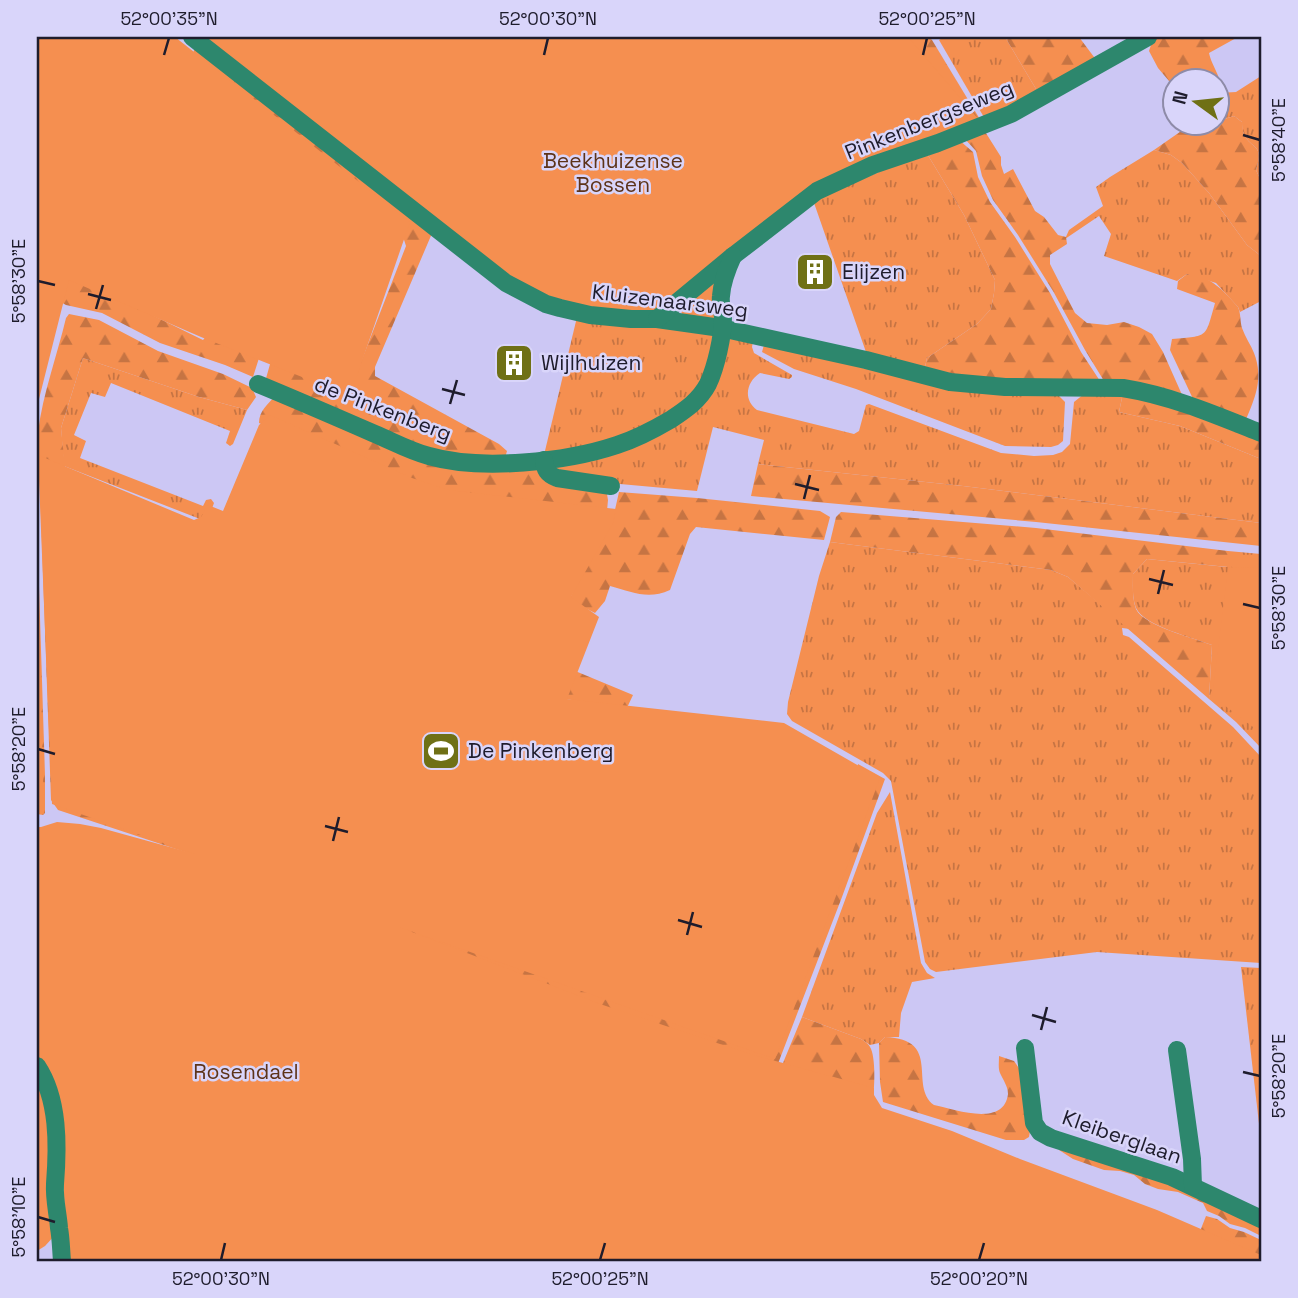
<svg xmlns="http://www.w3.org/2000/svg" width="1298" height="1298" font-family="'Space Grotesk',sans-serif">
<style>
.grass{fill:url(#grass-tufts)}
.forest{fill:url(#forest-firs)}
.green{fill:#f58f50}
.lines{fill:none;stroke-linecap:round;stroke-linejoin:round}
.minor{stroke:#2d876d;stroke-width:18}
.ticks{fill:none;stroke:#1e1c2c;stroke-width:2.5}
.labels{text-anchor:middle;stroke-width:5;stroke-linejoin:round;paint-order:stroke}
.street-label{font-size:21px;fill:#1e1c2c;stroke:#d9d5fa}
.park-label{font-size:21px;fill:#5d3319;stroke:#d9d5fa}
.poi-label{font-size:21px;fill:#1e1c2c;stroke:#d9d5fa;text-anchor:start}
.neatline{fill:none;stroke:#1e1c2c;stroke-width:2.5}
.ticks-label{font-size:18px;text-anchor:middle;fill:#1e1c2c}
</style>
<defs>
<pattern id="grass-tufts" width="24" height="20" patternUnits="userSpaceOnUse" patternTransform="scale(1.75)"><rect width="24" height="20" fill="#f58f50"/><path d="M3 7l-1-3M5 7V3M7 7l1-3M15 17l-1-3M17 17v-4M19 17l1-3" fill="none" stroke="#c67443"/></pattern>
<pattern id="forest-firs" width="22" height="20" patternUnits="userSpaceOnUse" patternTransform="scale(1.75)"><rect width="22" height="20" fill="#f58f50"/><path d="M5 1l3.5 6h-7zM16 11l3.5 6h-7z" fill="#c67443"/></pattern>
</defs>
<rect width="100%" height="100%" fill="#ccc7f4"/>
<!-- grass -->
<g class="grass">
<polygon points="944,37 1005,37 1039,94 985,119 939,40"/>
<path d="M 1261,76 L 1261,181 L 1256,170 C 1265,143 1251,150 1244,134 C 1242,130 1242,126 1242,122 L 1234,116 L 1218,121 L 1218,93 L 1236,92 Z"/>
<polygon points="1154,150 1171,155 1182,163 1209,193 1247,245 1261,256 1261,301 1240,312 1238,307 1216,283 1187,274 1177,281 1104,256 1111,234 1099,216 1065,239 1069,230 1103,206 1096,187 1110,177"/>
<polygon points="926,152 964,215 995,280 994,293 991,309 977,324 927,358 924,371 867,355 813,200"/>
<polygon points="719,272 718,319 682,315 681,309"/>
<polygon points="577,317 712,333 716,342 695,396 618,440 544,455"/>
<path d="M 726,337 L 753,341 L 752,347 L 754,353 L 792,375 L 792,377 L 789,379 L 760,373 C 746,382 743,400 757,410 L 854,434 L 859,431 L 866,405 L 869,404 L 1001,453 L 1034,456 L 1053,455 L 1062,452 L 1070,444 L 1074,402 L 1084,394 L 1123,393 L 1119,412 L 1180,426 L 1261,459 L 1261,523 L 963,486 L 758,464 L 764,440 L 713,427 L 697,491 L 620,484 L 611,481 L 557,474 L 550,463 L 688,414 Z"/>
<polygon points="765,341 1057,394 1065,402 1063,441 1058,445 1051,447 1005,446 856,389 794,369 762,352"/>
<polygon points="83,358 199,397 247,410 233,444 230,446 226,443 230,431 111,383 105,397 91,393 74,435 86,441 80,458 203,506 206,500 211,499 214,503 210,514 200,519 64,466 61,428"/>
<polygon points="830,542 1051,570 1068,577 1130,629 1122,628 1123,635 1129,637 1233,727 1261,757 1261,803 1260,807 1261,815 1261,963 1097,952 936,972 930,969 925,962 891,781 883,773 792,721 787,714 788,702 819,576"/>
<path d="M 1228,551 L 1261,554 L 1261,748 L 1236,722 L 1209,699 L 1212,645 C 1194,638 1144,626 1136,608 C 1132,598 1133,585 1133,574 L 1147,559 L 1227,567 Z"/>
<polygon points="890,792 921,963 927,973 935,978 912,982 901,1013 899,1037 885,1037 879,1043 870,1045 861,1039 802,1017 877,813"/>
<polygon points="1241,967 1261,968 1261,1141"/>
</g>
<!-- forest -->
<g class="forest">
<polygon points="883,37 928,37 932,40 981,121 956,131"/>
<polygon points="1005,37 1079,37 1097,61 1039,94"/>
<path d="M 1158,37 L 1238,37 L 1209,53 C 1212,67 1222,76 1220,91 L 1218,93 L 1218,80 L 1176,80 L 1175,88 L 1158,68 L 1149,51 L 1153,39 Z"/>
<polygon points="196,45 433,231 375,367 375,376 499,444 507,451 505,458 430,453 265,382 272,357 354,380 406,246 400,227 193,53"/>
<path d="M 1234,116 L 1242,122 C 1242,124 1243,132 1244,134 C 1251,150 1265,143 1256,170 L 1261,181 L 1261,256 L 1247,245 L 1209,193 L 1182,163 L 1171,155 L 1154,150 L 1187,127 L 1218,122 L 1218,121 Z"/>
<polygon points="984,130 1001,157 1001,165 1004,174 1013,169 1035,211 1044,217 1058,235 1066,237 1067,244 1050,255 1050,264 1075,313 1087,323 1107,325 1124,322 1139,327 1152,334 1163,352 1183,397 1104,381 1085,350 1053,291 1018,235 993,200 982,176 976,151 964,138"/>
<polygon points="959,140 973,152 978,177 990,202 1015,237 1050,293 1081,352 1100,381 1030,382 924,371 927,358 977,324 991,309 994,293 995,280 964,215 926,152"/>
<polygon points="42,261 203,340 212,329 260,355 253,377 225,365 160,343 102,313 66,305 37,289"/>
<path d="M 1187,274 C 1211,276 1223,290 1238,307 C 1241,314 1240,321 1242,328 C 1245,337 1251,345 1254,353 C 1264,379 1255,398 1245,422 L 1194,401 L 1170,350 L 1172,339 C 1209,336 1205,338 1215,303 L 1177,289 L 1178,281 Z"/>
<path d="M 69,314 L 99,320 L 158,351 L 223,374 L 252,388 L 256,397 L 247,410 L 199,397 L 83,358 L 61,428 L 73,545 L 182,604 L 856,773 L 858,764 L 885,779 L 842,897 L 774,1074 L 194,855 L 58,810 L 51,800 L 38,432 C 43,393 57,356 66,318 Z"/>
<polygon points="1123,393 1137,396 1261,438 1261,459 1180,426 1119,412"/>
<path d="M 275,396 L 427,461 L 539,465 L 607,494 L 608,500 L 607,511 L 395,484 L 259,423 C 259,411 268,404 275,396 Z"/>
<polygon points="758,464 963,486 1261,523 1261,546 1036,522 751,496"/>
<path d="M 619,492 L 697,498 L 820,511 L 830,517 L 824,540 L 696,527 L 690,534 L 670,590 C 648,600 632,592 610,586 L 605,601 L 595,613 L 571,601 L 570,598 L 614,514 Z"/>
<path d="M 841,512 L 1036,528 L 1228,551 L 1228,567 L 1147,559 L 1133,574 C 1133,586 1132,598 1136,609 C 1144,626 1194,638 1212,645 L 1209,699 L 1068,577 L 1051,570 L 830,542 L 836,517 Z"/>
<polygon points="37,523 45,775 45,813 43,815 37,814"/>
<polygon points="568,668 633,695 625,712 567,699 552,752"/>
<path d="M 802,1017 L 861,1039 C 865,1042 869,1044 870,1047 C 876,1056 875,1092 872,1102 L 778,1075 Z"/>
<path d="M 885,1037 C 943,1039 908,1086 934,1105 C 954,1109 1004,1128 1008,1094 C 1008,1086 1003,1080 1000,1073 C 998,1068 999,1062 999,1056 L 1014,1061 L 1023,1074 L 1030,1131 L 1029,1137 L 1024,1140 L 1006,1140 L 883,1102 L 880,1082 L 879,1043 Z"/>
<polygon points="1058,1147 1172,1183 1261,1224 1261,1236 1245,1228 1230,1224 1219,1216 1207,1211 1203,1203 1178,1192 1158,1189 1145,1184 1134,1175 1120,1171 1104,1170 1073,1159 1059,1150"/>
<polygon points="1206,1216 1217,1219 1230,1228 1244,1232 1261,1240 1261,1261 1186,1261 1193,1249"/>
</g>
<!-- green -->
<g class="green">
<polygon points="37,37 175,37 410,222 350,396 201,337 69,280 37,407"/>
<polygon points="199,37 908,37 980,121 872,161 675,299 650,313 590,308 528,290"/>
<polygon points="270,415 412,478 449,490 616,509 613,523 571,597 599,617 567,699 784,723 880,778 775,1059 399,927 603,1005 750,1054 874,1088 874,1095 882,1108 952,1131 1020,1159 1157,1210 1261,1255 1261,1261 67,1261 60,1109 37,1058 37,827 41,827 57,822 80,824 101,828 195,854 52,804 38,455 194,520 201,517 208,505 223,511 259,425"/>
<polygon points="37,560 44,814 37,813"/>
<polygon points="1228,567 1261,568 1261,733 1212,696"/>
<polygon points="37,1075 47,1099 56,1234 45,1246 37,1251"/>
</g>
<g class="lines">
<!-- minor -->
<g class="minor">
<path d="M 192,37 L 506,283 L 546,304 L 560,308 L 590,315 L 631,319 L 657,319 L 721,328 L 866,360 L 950,382 L 1005,387 L 1123,388 C 1172,396 1216,415 1261,433"/>
<polyline points="657,319 733,256 817,191 873,165 938,143 1011,114 1148,37"/>
<path d="M 258,384 C 297,400 336,417 375,434 C 392,441 410,451 429,456 C 481,471 566,462 617,445 C 636,439 653,430 670,420 C 685,410 699,401 708,384 C 716,367 723,336 723,317 C 722,310 720,303 721,296 C 722,282 727,269 733,256"/>
<path d="M 544,460 C 545,470 547,474 557,478 L 611,486"/>
<polyline points="1025,1048 1034,1123 1040,1132 1051,1138 1172,1177 1261,1219"/>
<polyline points="1177,1050 1192,1159 1193,1186"/>
<path d="M 37,1066 C 59,1099 58,1146 55,1184 C 54,1199 58,1214 59,1228 C 61,1239 61,1250 62,1261"/>
</g>
</g>
<!-- ticks -->
<path class="ticks" d="M 164,55 L 169,38M 544,55 L 548,38M 923,55 L 927,38M 1243,135 L 1260,140M 38,281 L 55,285M 88,294 L 111,300M 96,309 L 103,285M 442,389 L 465,395M 450,404 L 457,380M 795,484 L 819,490M 804,499 L 810,475M 1149,579 L 1173,585M 1158,594 L 1164,570M 1243,604 L 1260,608M 38,749 L 55,754M 325,826 L 348,832M 333,841 L 339,817M 678,920 L 702,927M 687,935 L 693,912M 1032,1015 L 1056,1022M 1041,1030 L 1047,1007M 1243,1072 L 1260,1076M 38,1217 L 55,1222M 221,1260 L 225,1243M 600,1260 L 605,1243M 979,1260 L 984,1243"/>
<!-- icons -->
<defs>
<symbol id="building-square" viewBox="-11 -11 22 22"><rect x="-9" y="-9" width="18" height="18" rx="4" fill="#6f7015" stroke="#d9d5fa"/><path d="M-4-6H4V6H1V3H-1V6H-4ZM-2.5-4.3h1.7v1.8h-1.7ZM.8-4.3h1.7v1.8H.8ZM-2.5-1h1.7V.8h-1.7ZM.8-1h1.7V.8H.8Z" fill="#fff"/></symbol>
<symbol id="stadium-square" viewBox="-11 -11 22 22"><rect x="-9" y="-9" width="18" height="18" rx="4" fill="#6f7015" stroke="#d9d5fa"/><path d="M0-5a6.5 5 0 1 0 0 10a6.5 5 0 1 0 0-10ZM-3.5-1.8h7v3.6h-7Z" fill="#fff"/></symbol>
</defs>
<g fill-rule="evenodd">
<use href="#building-square" x="793" y="250" width="44" height="44"/>
<use href="#building-square" x="492" y="341" width="44" height="44"/>
<use href="#stadium-square" x="419" y="729" width="44" height="44"/>
</g>
<g class="labels">
<!-- street labels -->
<g class="street-label">
<text transform="translate(929 120) rotate(-22)" y="7">Pinkenbergseweg</text>
<text transform="translate(670 301) rotate(7)" y="7">Kluizenaarsweg</text>
<text transform="translate(383 409) rotate(21)" y="7">de Pinkenberg</text>
<text transform="translate(1122 1137) rotate(19)" y="7">Kleiberglaan</text>
</g>
<!-- park labels -->
<g class="park-label">
<text x="613" y="168">Beekhuizense<tspan x="613" dy="24">Bossen</tspan></text>
<text x="246" y="1079">Rosendael</text>
</g>
<!-- poi labels -->
<g class="poi-label">
<text x="842" y="279">Elijzen</text>
<text x="541" y="370">Wijlhuizen</text>
<text x="468" y="758">De Pinkenberg</text>
</g>
</g>
<!-- border -->
<rect width="1298" height="1298" fill="none" stroke="#d9d5fa" stroke-width="77"/>
<!-- north arrow -->
<g transform="translate(1196 102) rotate(285)"><circle r="33" fill="#d9d5fa" stroke="#8e8ba8" stroke-width="2"/>
<path d="M0-5L12 26L0 18L-12 26Z" fill="#6f7015"/>
<text y="-10" font-size="19" font-weight="bold" text-anchor="middle" fill="#1e1c2c">N</text>
</g>
<rect x="38" y="38" width="1222" height="1222" class="neatline"/>
<g class="ticks-label">
<text x="169" y="25">52°00'35"N</text>
<text x="548" y="25">52°00'30"N</text>
<text x="927" y="25">52°00'25"N</text>
<text transform="translate(1279 140) rotate(-90)" y="6">5°58'40"E</text>
<text transform="translate(19 281) rotate(-90)" y="6">5°58'30"E</text>
<text transform="translate(1279 608) rotate(-90)" y="6">5°58'30"E</text>
<text transform="translate(19 749) rotate(-90)" y="6">5°58'20"E</text>
<text transform="translate(1279 1076) rotate(-90)" y="6">5°58'20"E</text>
<text transform="translate(19 1217) rotate(-90)" y="6">5°58'10"E</text>
<text x="221" y="1285">52°00'30"N</text>
<text x="600" y="1285">52°00'25"N</text>
<text x="979" y="1285">52°00'20"N</text>
</g>
</svg>
